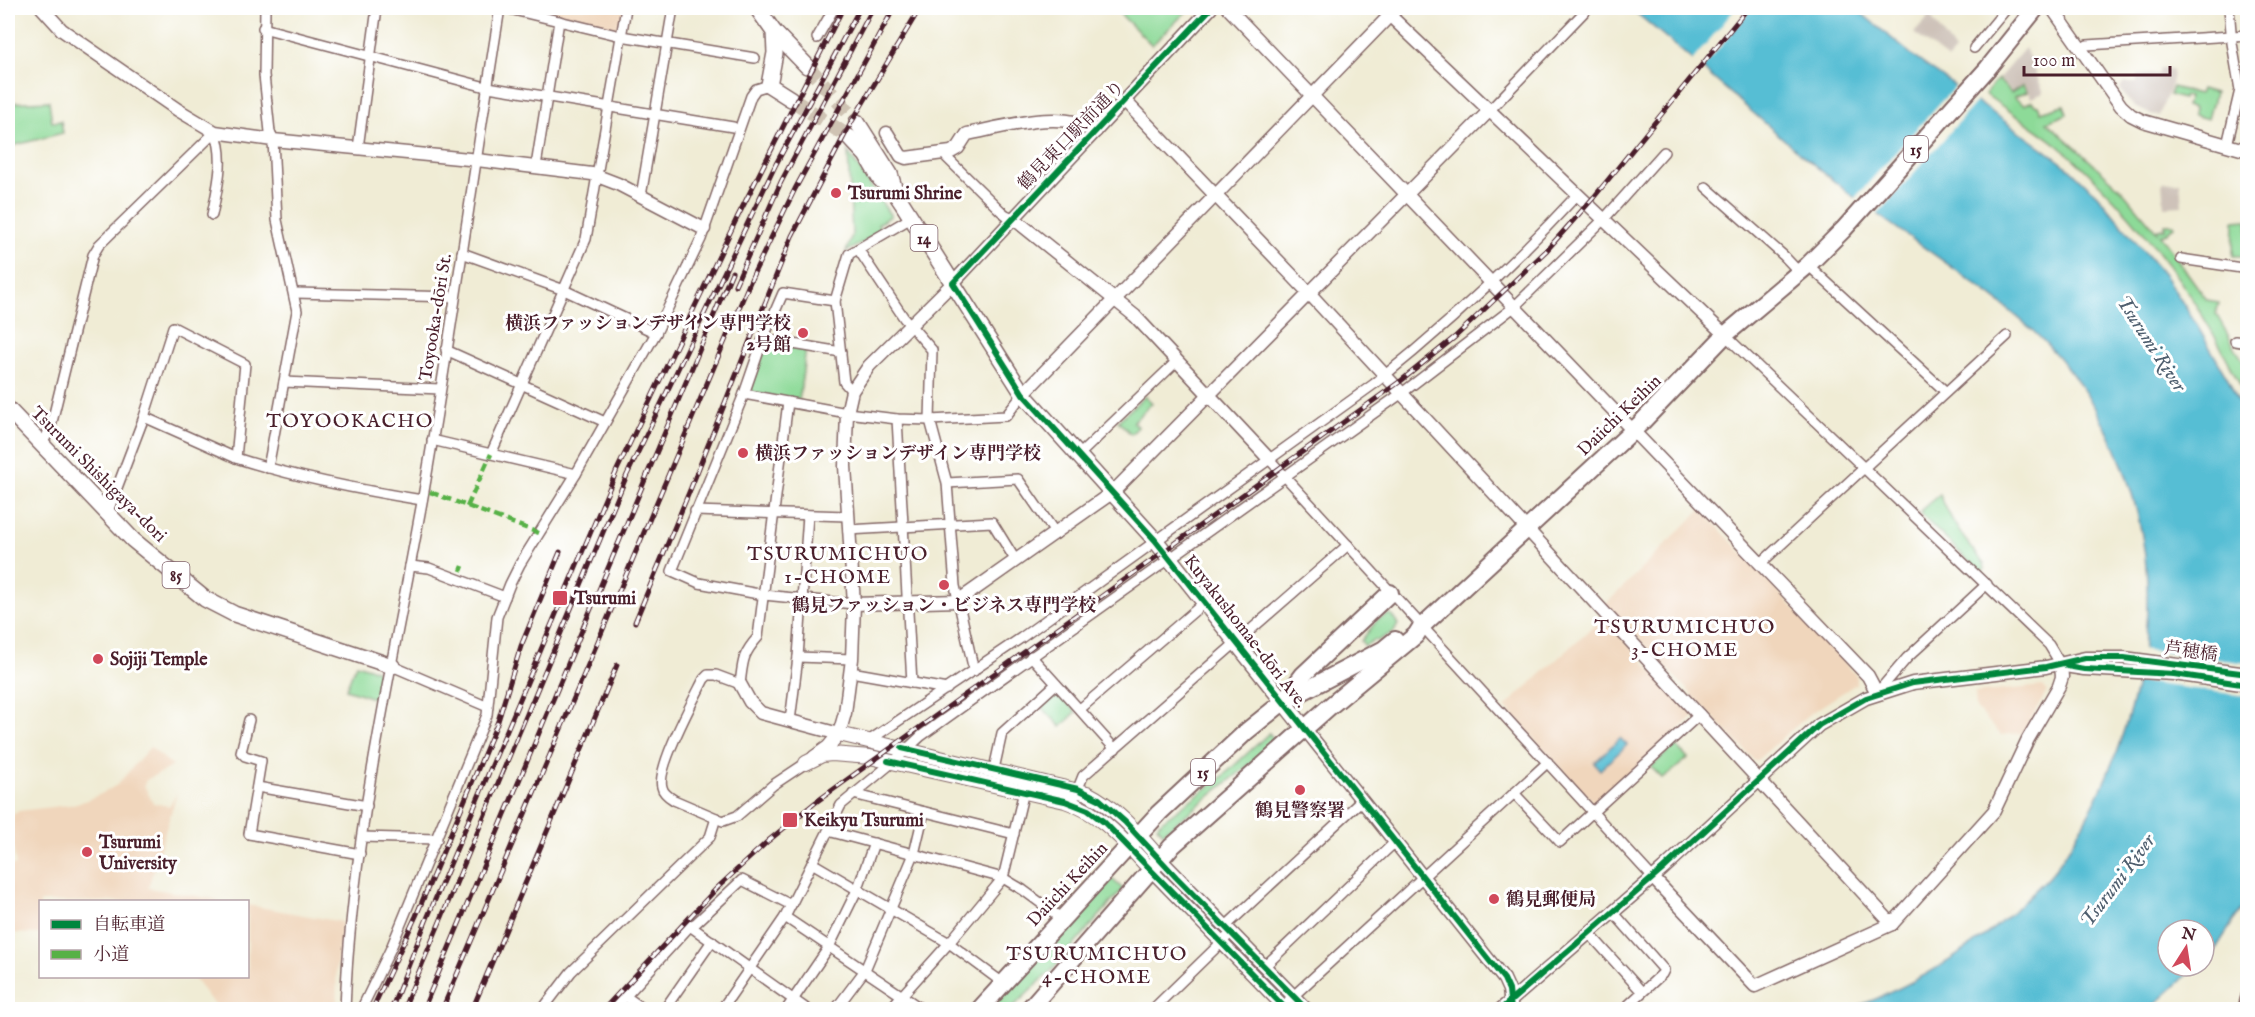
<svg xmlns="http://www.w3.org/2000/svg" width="2255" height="1017" font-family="'IM FELL English','Noto Serif JP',serif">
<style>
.built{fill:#f0d6bc}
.industrial{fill:#cec2b9}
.green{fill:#8dda98;stroke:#6c7c62;stroke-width:1.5}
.water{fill:#56bed4;stroke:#506e80;stroke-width:1.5}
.pier{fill:#f0ecd5}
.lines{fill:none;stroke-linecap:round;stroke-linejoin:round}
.primary-tunnel{stroke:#cfc3b3;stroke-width:15;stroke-dasharray:15 8;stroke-linecap:butt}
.minor-casing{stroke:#846766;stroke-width:12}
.tertiary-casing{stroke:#846766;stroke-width:15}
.secondary-casing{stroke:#846766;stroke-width:16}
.primary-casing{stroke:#846766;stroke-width:18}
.trunk-casing{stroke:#846766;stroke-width:20}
.minor{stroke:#fff;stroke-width:9}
.tertiary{stroke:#fff;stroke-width:12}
.secondary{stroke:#fff;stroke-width:14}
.primary{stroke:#fff;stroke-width:15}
.trunk{stroke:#fff;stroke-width:16}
.rail-casing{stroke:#4a1f2b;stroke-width:5}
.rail{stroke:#fff;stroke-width:3;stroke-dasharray:9;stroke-linecap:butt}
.quiet{stroke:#57b146;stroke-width:4.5;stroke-dasharray:9 4.5;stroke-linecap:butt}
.cycleway-casing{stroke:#fff;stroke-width:10}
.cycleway{stroke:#00873e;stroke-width:6}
.poi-dot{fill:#d1495b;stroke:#fff;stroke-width:2}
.labels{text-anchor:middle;stroke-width:6;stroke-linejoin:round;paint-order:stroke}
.shield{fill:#fff;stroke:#80626b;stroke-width:1.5}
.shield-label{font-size:16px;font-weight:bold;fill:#4a1f2b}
.street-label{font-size:18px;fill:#4a1f2b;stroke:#fff}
.poi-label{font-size:18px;font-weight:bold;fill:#4a1f2b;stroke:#fff;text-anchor:start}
.water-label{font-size:20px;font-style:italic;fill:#4f5f6f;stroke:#fff}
.neighbourhood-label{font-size:20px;letter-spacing:1.5px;fill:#4a1f2b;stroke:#fff}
</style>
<rect width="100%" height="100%" fill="#fff"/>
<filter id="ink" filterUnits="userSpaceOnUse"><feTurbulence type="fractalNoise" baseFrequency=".0167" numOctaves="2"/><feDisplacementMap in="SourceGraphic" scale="12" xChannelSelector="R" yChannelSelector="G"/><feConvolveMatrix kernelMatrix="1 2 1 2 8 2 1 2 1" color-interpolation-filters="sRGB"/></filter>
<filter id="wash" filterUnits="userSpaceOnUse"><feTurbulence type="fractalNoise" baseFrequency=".008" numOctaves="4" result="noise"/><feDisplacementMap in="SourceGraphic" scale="24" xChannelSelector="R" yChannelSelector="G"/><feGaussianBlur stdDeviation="1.35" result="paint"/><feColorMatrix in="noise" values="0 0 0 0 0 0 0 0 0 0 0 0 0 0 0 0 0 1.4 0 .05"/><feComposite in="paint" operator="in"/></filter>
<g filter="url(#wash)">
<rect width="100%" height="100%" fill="#f0ecd5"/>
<!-- built -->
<g class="built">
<polygon points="514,8 624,8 620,31"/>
<polygon points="1701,509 1856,675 1856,684 1811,713 1757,760 1754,760 1606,604"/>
<polygon points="1603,617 1694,716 1596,805 1505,707"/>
<polygon points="2043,686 2047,691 2023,733 2001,735 1976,708 1975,693"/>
<polygon points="150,747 173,766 146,780 144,785 153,803 169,806 177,793 148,888 225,901 40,902 40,934 8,933 8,866 16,865 12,839 13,814 18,811 77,804 101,794 117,785"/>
<polygon points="248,905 342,922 336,971 337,1009 220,1009 209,998 193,977 248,976"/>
<polygon points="8,1006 121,1006 144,1009 8,1010"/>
</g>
<!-- industrial -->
<g class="industrial">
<polygon points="1930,16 1955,51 1948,59 1914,33"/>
<polygon points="2025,48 2044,93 2031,98 2024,84 2012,92 1999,78"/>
<polygon points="2159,69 2173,69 2172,82 2159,116 2150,114 2136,107 2127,99 2120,88 2124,83 2137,83 2137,75 2159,74"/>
<polygon points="2180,182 2182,206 2164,207 2162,183"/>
</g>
<!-- green -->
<g class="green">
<polygon points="1114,8 1190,8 1152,45"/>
<path d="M 1998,79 L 2011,93 L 2023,85 L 2027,92 L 2014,97 L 2024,105 L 2032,101 L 2034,104 L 2038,105 L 2041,112 L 2064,105 L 2067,114 L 2047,122 L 2121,189 L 2157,232 L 2157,229 L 2165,229 L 2165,224 L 2174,224 L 2174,226 L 2167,233 L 2160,235 L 2207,300 L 2219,302 L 2216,314 L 2247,368 L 2247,400 C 2204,304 2140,216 2060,147 C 2037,128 2009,112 1985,94 Z"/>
<polygon points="2172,87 2199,94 2201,89 2215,93 2208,119 2193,115 2194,109 2186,106 2189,97 2184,96 2183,99 2169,95"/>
<polygon points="49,101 52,122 61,121 63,133 8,147 8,103"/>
<polygon points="848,152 891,216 878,224 882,232 846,252 852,235"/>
<polygon points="2247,220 2248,220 2247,263 2247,256 2233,256 2234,221"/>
<polygon points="767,342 806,349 799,401 749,393"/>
<polygon points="1145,396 1152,403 1133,422 1138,427 1131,434 1118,421"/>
<path d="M 1940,494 C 1950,521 1965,541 1984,563 L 1985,569 L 1981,573 L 1921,515 L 1921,510 Z"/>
<polygon points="1390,614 1398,624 1394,632 1377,641 1374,640 1365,646 1361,641 1378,619"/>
<polygon points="356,664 376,670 381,675 376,699 346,689"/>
<polygon points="1056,690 1076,712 1061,727 1040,705"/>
<polygon points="1269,733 1277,743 1163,833 1157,826 1163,820 1222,777"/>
<polygon points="1675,745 1688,758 1663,779 1651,767"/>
<polygon points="1112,879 1123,889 1053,969 1011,1009 990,1010 1036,957 1065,932"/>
</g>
<!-- water -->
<g class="water">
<path d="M 1630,8 L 1855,8 L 1918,60 L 2044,149 L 2071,170 L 2097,195 L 2165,276 L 2192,317 L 2227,377 L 2248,422 L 2247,900 L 2215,950 L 2204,960 L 2204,930 L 2168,930 L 2168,966 L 2197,966 L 2150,1009 L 1851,1009 C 1917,984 1978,948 2028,897 C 2037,888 2048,879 2056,868 C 2080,833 2101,793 2116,753 C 2130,715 2141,675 2145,635 C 2158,523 2112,402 2029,327 C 1974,279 1912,241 1854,197 C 1777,137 1706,69 1630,8 Z"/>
<polygon points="1620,738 1627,745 1600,770 1594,763"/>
</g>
<!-- pier -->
<g class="pier">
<polygon points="1736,8 1752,8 1701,70 1691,62"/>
<polygon points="1957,84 1979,99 1875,217 1853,200"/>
<polygon points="2140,649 2247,663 2247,696 2134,681"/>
</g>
</g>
<g filter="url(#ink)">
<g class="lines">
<!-- primary-tunnel -->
<g class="primary-tunnel">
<polyline points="807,66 857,122"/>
<polyline points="791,99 849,137"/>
</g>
<defs>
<g id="minor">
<polyline points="265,8 264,75 270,132 273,140 277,220 297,311 268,468"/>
<polyline points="505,8 621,36 755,58"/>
<polyline points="263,28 482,86 733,127"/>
<polyline points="817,38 834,8"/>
<polyline points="1974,48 2007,8"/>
<polyline points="2081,49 2087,45 2248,35"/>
<polyline points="1489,111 1588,8"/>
<polyline points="2227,145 2240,90 2232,43 2229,8"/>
<polyline points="358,148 377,8"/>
<polyline points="946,153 947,158 1001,211 1006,215 1013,218"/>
<polyline points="536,166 559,21"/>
<polyline points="1706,187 1784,256 1799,272"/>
<polyline points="641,196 673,8"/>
<polyline points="911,218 858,249 904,318 932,350 930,420 947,483 955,586 974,671"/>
<polyline points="462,253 564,290 656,333"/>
<polyline points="2181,259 2248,269"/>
<polyline points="1808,265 1946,392"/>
<polyline points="295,293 455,297"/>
<polyline points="835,301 783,293 763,339 744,394 672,571 699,583 764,595 854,604"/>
<polyline points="1725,335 2049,645 2061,665"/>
<polyline points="763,339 841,352"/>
<polyline points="2235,341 2248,343"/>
<polyline points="446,350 605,422"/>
<polyline points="284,382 440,389"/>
<polyline points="852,391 844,382 835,301 849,254 858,249"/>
<polyline points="744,394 847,413 897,419 930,420 1006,416 1023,394"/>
<path d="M 788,402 L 758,637 C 742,655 743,661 740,684 L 716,675 L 708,675 L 704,679 C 694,699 656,768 662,787 C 663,793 669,797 674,800 L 723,821 L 737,816 L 773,785 L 806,763"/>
<polyline points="897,419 912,683"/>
<polyline points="432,440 576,474"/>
<path d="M 40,443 L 46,437 L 51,426 L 93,255 L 99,245 L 215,132 C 226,158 217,189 212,215"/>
<polyline points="491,454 586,239 626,8"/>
<polyline points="1078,456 1177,361"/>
<path d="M 236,458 C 297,478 360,490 422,500"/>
<polyline points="1269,459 1653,878"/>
<polyline points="947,483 1018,479 1056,534"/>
<polyline points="695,511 847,516"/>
<polyline points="107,514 144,417 173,327 245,364 236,458 144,417"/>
<polyline points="848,530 992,522 1016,561"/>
<polyline points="1760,564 2007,336"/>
<polyline points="410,566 429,568 505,597"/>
<polyline points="1031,656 1115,749"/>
<polyline points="798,657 852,659"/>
<polyline points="392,666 488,707"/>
<polyline points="851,672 947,689"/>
<polyline points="1877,693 1907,658 1987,584"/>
<polyline points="1080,709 1205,602"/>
<polyline points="249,720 241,752 245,756 261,761 249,834 360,854"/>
<polyline points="790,721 798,657 808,515"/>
<path d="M 870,740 L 1021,638 L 1374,384 C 1447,326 1514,263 1578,194"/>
<polyline points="994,769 1002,733 1056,684"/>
<polyline points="257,787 367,806"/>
<polyline points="1514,793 1560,842 1700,714"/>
<polyline points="853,794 1014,834"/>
<polyline points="1075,796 1083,776 1348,545"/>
<polyline points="828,831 1003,878 1023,890 1061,918"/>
<polyline points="362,837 437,839"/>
<polyline points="812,863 949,943 1003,983"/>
<polyline points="1613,912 1664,970 1662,974 1623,1010"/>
<polyline points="785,917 923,1010"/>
<polyline points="690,926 808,1010"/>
<polyline points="1226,926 1362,800"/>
<polyline points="1589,933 1642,992"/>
<polyline points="1265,966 1395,842"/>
<polyline points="625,996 645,1010"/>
<polyline points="1289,1000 1548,762"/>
<path d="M 345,1010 C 351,838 394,660 424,491 C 452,330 474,168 500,8"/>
<polyline points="361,1010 391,948 487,715 497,617 510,584 520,564 576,474 656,333 701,239 751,96 756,89 769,85"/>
<polyline points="542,1010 571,972 710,837 716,818"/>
<polyline points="613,1010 690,926 696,923 742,880 791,905"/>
<polyline points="664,1010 712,941"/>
<polyline points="721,1010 785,917 841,805 893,762 921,736 1402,393 1514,307 1604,219 1664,152"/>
<polyline points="786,1010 829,947 858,888 874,843"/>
<polyline points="835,1010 865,970 914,854 924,812"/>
<polyline points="889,1010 949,943 1003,878 1025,787"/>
<polyline points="1152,1010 1226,938"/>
</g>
<g id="tertiary">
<polyline points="42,8 62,30 178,110 215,132 273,140 469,159 592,174 618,184 704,229"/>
<polyline points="1228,8 1868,676 1877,693"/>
<polyline points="1382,8 1725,335"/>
<polyline points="2052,8 2121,106 2131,115 2143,121 2248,151"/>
<polyline points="1125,101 1309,293 1892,924"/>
<path d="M 887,133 L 901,156 L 906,158 L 951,152 L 958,148 L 967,134 C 1004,127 1063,108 1096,131"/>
<polyline points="1013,218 1135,316 1269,459"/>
<polyline points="1023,394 1397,8"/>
<polyline points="854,604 958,601 1113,492 1489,111"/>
<polyline points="2065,666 2084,669 2174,674 2248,685"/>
<polyline points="740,684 750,702 761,713 839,734"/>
<polyline points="1305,729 1504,979 1509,990 1511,1005"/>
<polyline points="814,757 828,747 839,734 845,713 852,659 854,604 845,466 847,413 852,391 869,366 953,283 1211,8"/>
<polyline points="1161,860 1307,1010"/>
<polyline points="1151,870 1287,1010"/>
<polyline points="1653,878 1755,986 1892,924 1994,811 2028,739 2059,686 2062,677 2061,665"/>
<polyline points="1500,1010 1663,869 1819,725 1866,698 1913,683 2046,667 2085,658 2124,658 2248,674"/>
<polyline points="2244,1010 2248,995"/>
</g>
<g id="secondary">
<path d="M 839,734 L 1087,793 C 1117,808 1139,835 1161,860"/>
<path d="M 806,763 L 822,755 L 832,754 L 870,757 L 1065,801 C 1102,813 1125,843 1151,870"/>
</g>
<g id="primary">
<polyline points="757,8 774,32 775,53 769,85 791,99"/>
<polyline points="774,32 807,66"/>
<polyline points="857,122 890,174 896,194 902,203 1023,394 1155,540 1305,729"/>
<polyline points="849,137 866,155 880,179 896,194"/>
<polyline points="8,409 133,540 205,599 234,614 392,666"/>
</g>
<g id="trunk">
<polyline points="1285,699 1303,675 1390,593"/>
<polyline points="979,1010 1159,813 1247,731 1283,702 1384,649 1395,640"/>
<polyline points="1028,1010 1171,847 1329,707 1416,635 1421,627 1640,424 1725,335 1808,265 1843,230 1988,68 2036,8"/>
</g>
</defs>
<!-- minor casing -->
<use href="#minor" class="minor-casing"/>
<!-- tertiary casing -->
<use href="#tertiary" class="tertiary-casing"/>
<!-- secondary casing -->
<use href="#secondary" class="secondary-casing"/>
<!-- primary casing -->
<use href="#primary" class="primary-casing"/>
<!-- trunk casing -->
<use href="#trunk" class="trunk-casing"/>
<!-- minor -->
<use href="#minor" class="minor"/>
<!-- tertiary -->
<use href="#tertiary" class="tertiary"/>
<!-- secondary -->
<use href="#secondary" class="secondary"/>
<!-- primary -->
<use href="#primary" class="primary"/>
<!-- trunk -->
<use href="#trunk" class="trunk"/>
<defs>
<g id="rail">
<polyline points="735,285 781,182 873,8"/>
<polyline points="635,622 690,490 792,236 851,123 920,8"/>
<polyline points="372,1010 416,916 498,721 521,646 560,552"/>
<polyline points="391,1010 426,921 617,470 737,218 843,8"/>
<polyline points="403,1010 627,475 776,164 860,8"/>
<polyline points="423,1010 732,272"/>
<polyline points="442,1010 752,277 795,189 894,8"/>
<polyline points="472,1010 617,665"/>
<polyline points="603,1010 717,888 768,841 816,802 1402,380 1455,337 1546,251 1594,197 1748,8"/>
</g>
</defs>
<!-- rail casing -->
<use href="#rail" class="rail-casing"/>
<!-- rail -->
<use href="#rail" class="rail"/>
<!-- quiet -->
<g class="quiet">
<polyline points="430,492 539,533"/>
<polyline points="467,507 491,454"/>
<polyline points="461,571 463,566"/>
</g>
<defs>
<g id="cycleway">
<polyline points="1211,8 953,283 1023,394 1155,540 1504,979 1509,990 1511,1010"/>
<polyline points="2067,666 2084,669 2174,674 2248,685"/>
<polyline points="902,748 1078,789 1099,799 1125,822 1176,877 1307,1010"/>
<polyline points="888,761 1065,801 1088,810 1104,822 1287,1010"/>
<polyline points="1500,1010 1663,869 1819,725 1866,698 1913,683 2046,667 2085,658 2124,658 2248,674"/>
</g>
</defs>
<!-- cycleway casing -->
<use href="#cycleway" class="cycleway-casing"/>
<!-- cycleway -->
<use href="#cycleway" class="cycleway"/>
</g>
</g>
<!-- markers -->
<g class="poi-dot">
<circle cx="836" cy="193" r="6"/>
<circle cx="803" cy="333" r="6"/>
<circle cx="743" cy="453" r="6"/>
<circle cx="944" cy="585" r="6"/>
<rect x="552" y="590" width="16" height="16" rx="3"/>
<circle cx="98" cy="659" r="6"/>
<circle cx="1300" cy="790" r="6"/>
<rect x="782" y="812" width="16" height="16" rx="3"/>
<circle cx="87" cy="852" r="6"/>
<circle cx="1494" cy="899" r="6"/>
</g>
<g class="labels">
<!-- shield labels -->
<g class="shield">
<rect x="1904" y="136" width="24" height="26" rx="4.5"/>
<rect x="910.5" y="225" width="27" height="26" rx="4.5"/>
<rect x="162.5" y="562" width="27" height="26" rx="4.5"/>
<rect x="1191" y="759" width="24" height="26" rx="4.5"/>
</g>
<g class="shield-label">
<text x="1916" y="155">15</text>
<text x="924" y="244">14</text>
<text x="176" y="581">85</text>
<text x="1203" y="778">15</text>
</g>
<!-- street labels -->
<g class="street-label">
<text transform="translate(1071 135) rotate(-46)" y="6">鶴見東口駅前通り</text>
<text transform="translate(435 317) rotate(-81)" y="6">Toyooka-dōri St.</text>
<text transform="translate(1619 415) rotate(-44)" y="6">Daiichi Keihin</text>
<text transform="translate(99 474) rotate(45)" y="6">Tsurumi Shishigaya-dori</text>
<text transform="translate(1246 631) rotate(52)" y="6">Kuyakushomae-dōri Ave.</text>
<text transform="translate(2191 651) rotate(8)" y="6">芦穂橋</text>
<text transform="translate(1067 884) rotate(-47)" y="6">Daiichi Keihin</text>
</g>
<!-- poi labels -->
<g class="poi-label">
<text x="848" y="199">Tsurumi Shrine</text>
<text x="791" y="329" text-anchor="end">横浜ファッションデザイン専門学校<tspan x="791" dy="21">2号館</tspan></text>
<text x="755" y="459">横浜ファッションデザイン専門学校</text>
<text x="574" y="604">Tsurumi</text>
<text x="944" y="611" text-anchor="middle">鶴見ファッション・ビジネス専門学校</text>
<text x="110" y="665">Sojiji Temple</text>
<text x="1300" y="816" text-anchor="middle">鶴見警察署</text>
<text x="804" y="826">Keikyu Tsurumi</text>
<text x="99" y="848">Tsurumi<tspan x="99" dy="21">University</tspan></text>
<text x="1506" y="905">鶴見郵便局</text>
</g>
<!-- water labels -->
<g class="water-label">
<text transform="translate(2152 343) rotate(57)" y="7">Tsurumi River</text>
<text transform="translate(2117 880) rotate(-53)" y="7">Tsurumi River</text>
</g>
<!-- neighbourhood labels -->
<g class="neighbourhood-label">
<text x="350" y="427">TOYOOKACHO</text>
<text x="838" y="560">TSURUMICHUO<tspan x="838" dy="23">1-CHOME</tspan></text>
<text x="1685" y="633">TSURUMICHUO<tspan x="1685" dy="23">3-CHOME</tspan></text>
<text x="1097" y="960">TSURUMICHUO<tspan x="1097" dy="23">4-CHOME</tspan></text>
</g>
</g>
<!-- margin -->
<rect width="2255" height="1017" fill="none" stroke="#fff" stroke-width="30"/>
<!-- legend -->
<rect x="39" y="900" width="210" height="78" fill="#ffffff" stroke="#b7a5aa" stroke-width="1.5"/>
<rect x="51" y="920" width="30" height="9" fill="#00873e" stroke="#b7a5aa" stroke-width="1.5"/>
<text x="93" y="930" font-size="18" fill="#4a1f2b">自転車道</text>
<rect x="51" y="950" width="30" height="9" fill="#57b146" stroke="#b7a5aa" stroke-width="1.5"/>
<text x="93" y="960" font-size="18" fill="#4a1f2b">小道</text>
<!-- north arrow -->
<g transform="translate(2186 948) rotate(12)"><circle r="28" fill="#ffffff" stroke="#b7a5aa" stroke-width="1.5"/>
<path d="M0-4.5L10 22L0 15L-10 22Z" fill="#d1495b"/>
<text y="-9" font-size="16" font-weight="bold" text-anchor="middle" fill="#4a1f2b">N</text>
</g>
<!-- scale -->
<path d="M2024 66v9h146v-9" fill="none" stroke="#4a1f2b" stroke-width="3"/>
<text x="2033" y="66" font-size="18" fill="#4a1f2b" stroke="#ffffff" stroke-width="4.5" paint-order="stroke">100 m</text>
</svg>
